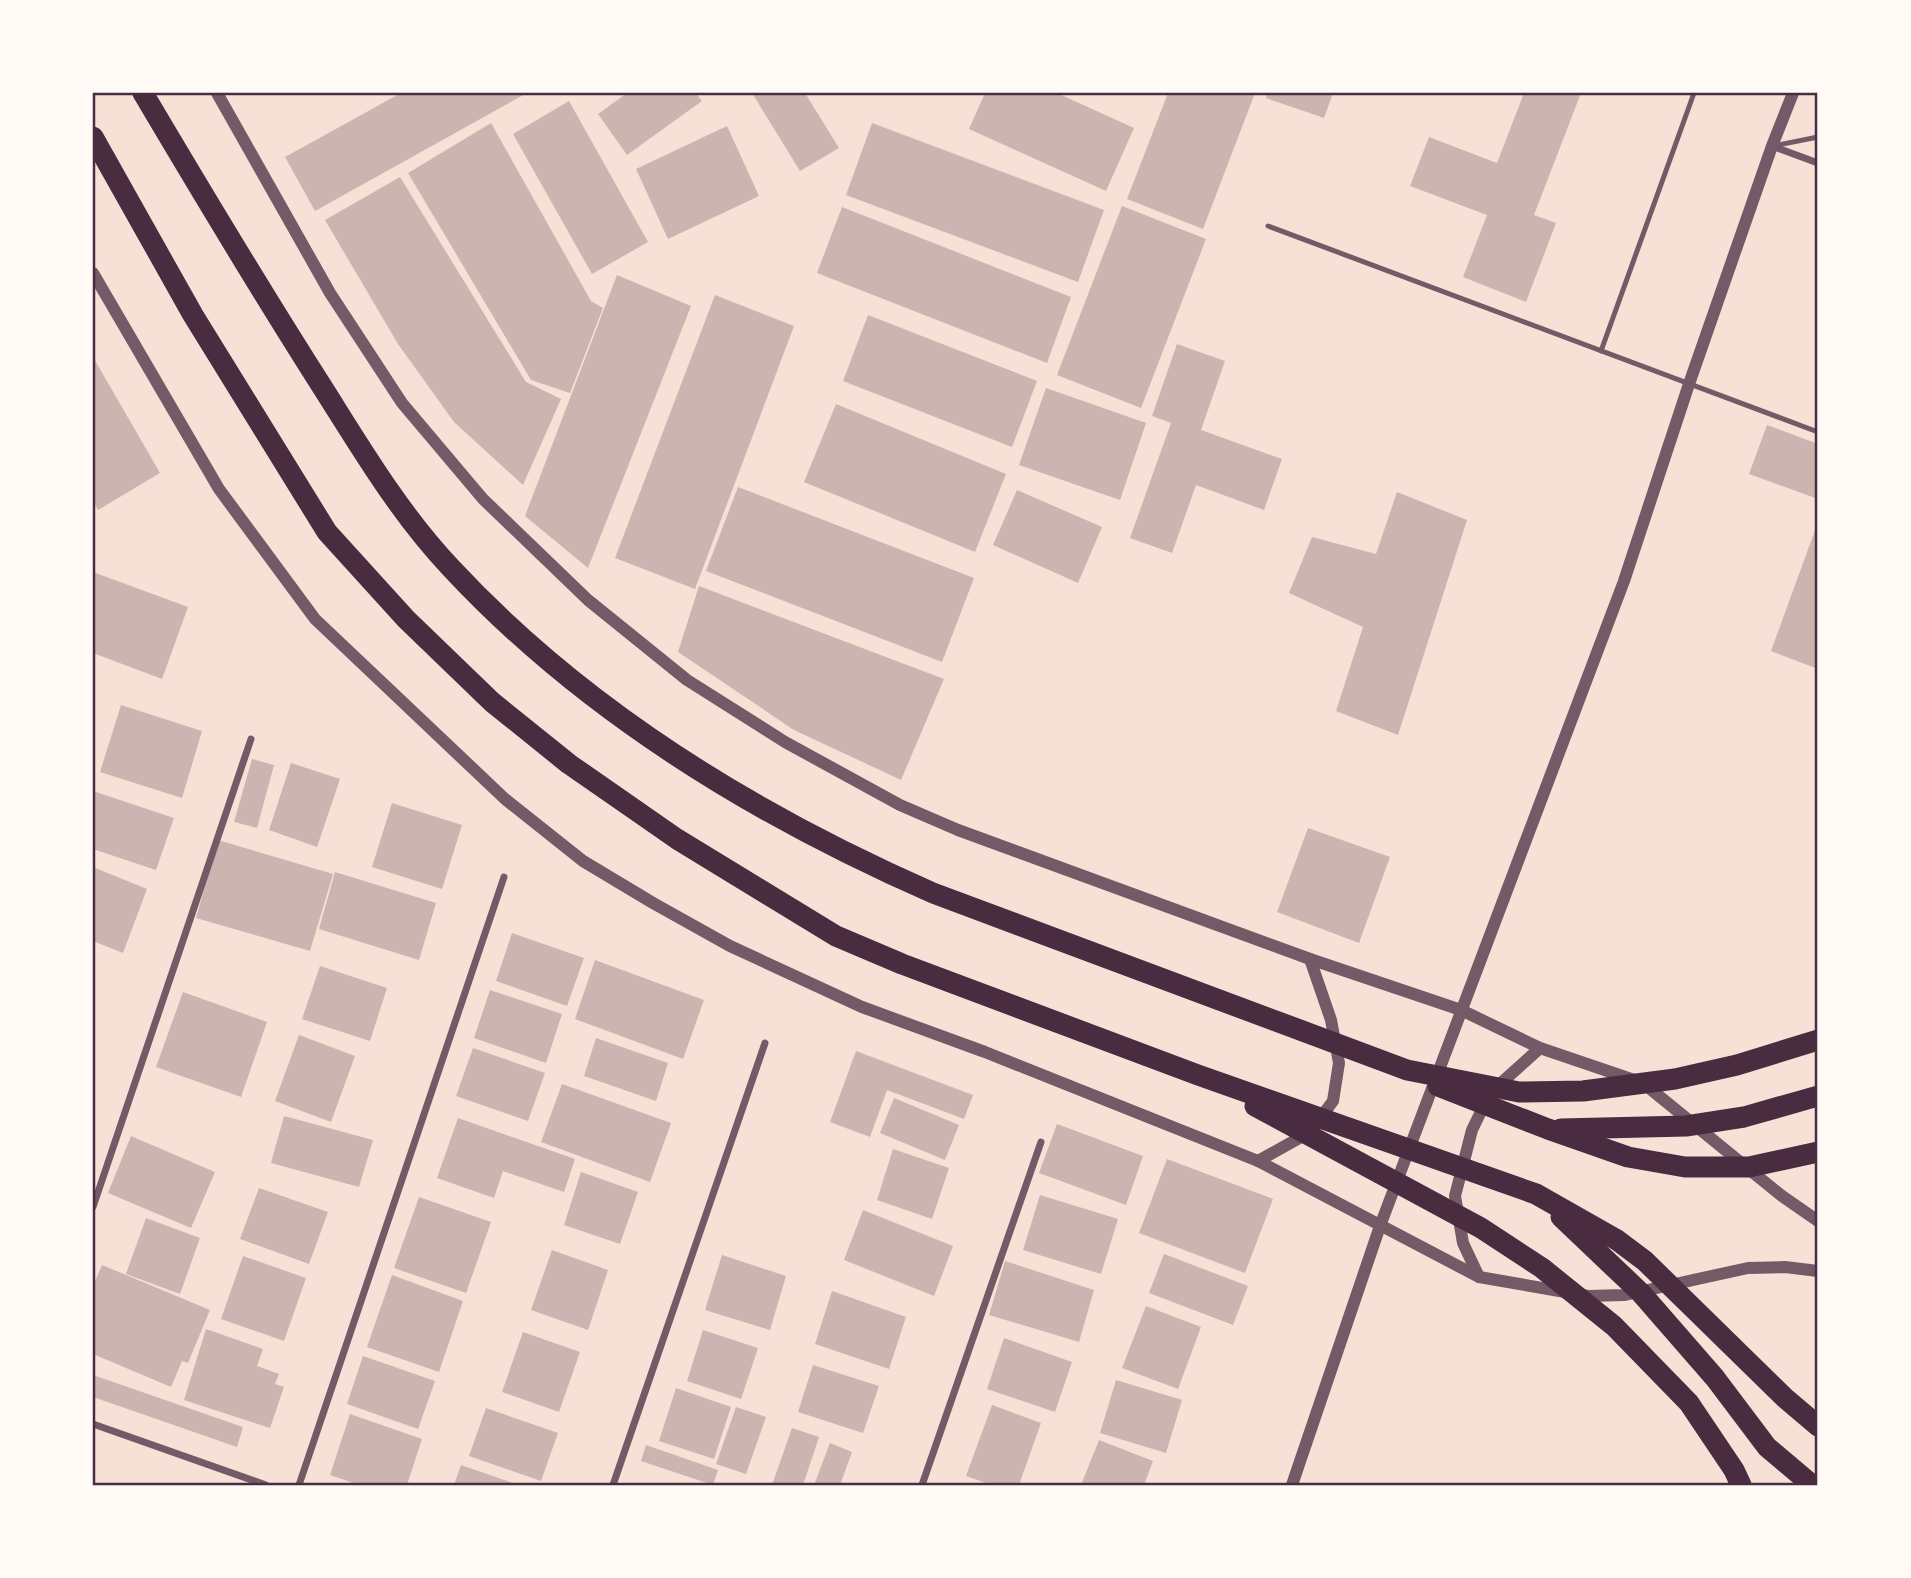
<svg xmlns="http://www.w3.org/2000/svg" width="1911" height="1578" font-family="Montserrat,sans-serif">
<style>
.building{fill:#ccb4b1}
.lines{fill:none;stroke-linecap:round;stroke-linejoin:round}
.service{stroke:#755966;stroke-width:5}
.minor{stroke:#755966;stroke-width:7}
.tertiary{stroke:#755966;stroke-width:12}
.motorway{stroke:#4a2c40;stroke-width:21}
.neatline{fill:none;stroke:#4a2c40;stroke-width:2.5}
</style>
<rect width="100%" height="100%" fill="#f7e1d7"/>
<!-- building -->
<g class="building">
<polygon points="401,93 527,93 315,211 285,157"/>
<polygon points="627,93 696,93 702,101 627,155 598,114"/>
<polygon points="752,93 805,93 839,148 800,171"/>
<polygon points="985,93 1057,93 1134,128 1106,191 969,129"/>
<polygon points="1168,93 1255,93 1203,229 1127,199"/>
<polygon points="1267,93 1333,93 1324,118 1266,98"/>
<polygon points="1524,93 1581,93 1534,215 1556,223 1526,302 1463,277 1487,215 1410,186 1429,137 1497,163"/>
<polygon points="569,101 648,242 592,274 513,134"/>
<polygon points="491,123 591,301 603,308 570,393 531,380 408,173"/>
<polygon points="872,123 1104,210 1078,282 846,195"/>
<polygon points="727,126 759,196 668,239 636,169"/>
<polygon points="400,177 526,382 561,399 523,485 454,422 398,344 325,220"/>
<polygon points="1122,206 1206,239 1141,408 1057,375"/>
<polygon points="842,207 1071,297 1047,363 817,273"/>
<polygon points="617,275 691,306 588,568 525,516"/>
<polygon points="715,295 794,326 695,589 615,558"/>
<polygon points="868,315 1037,381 1012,447 843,381"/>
<polygon points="1177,344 1225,361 1201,430 1282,459 1264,510 1196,485 1172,553 1130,538 1171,423 1152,416"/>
<polygon points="93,357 160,473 98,510 93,500"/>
<polygon points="1046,388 1146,423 1120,500 1019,465"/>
<polygon points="836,404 1006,474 975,552 804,482"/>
<polygon points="1767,425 1818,444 1818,499 1749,474"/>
<polygon points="738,487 974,578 942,662 706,571"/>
<polygon points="1017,490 1102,527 1078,583 993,545"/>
<polygon points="1397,492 1467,520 1398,735 1336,711 1363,627 1289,593 1312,537 1376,554"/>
<polygon points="1818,522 1818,669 1771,651"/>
<polygon points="93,572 188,607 162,679 93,653"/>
<polygon points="699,586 944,679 901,780 794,730 678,652"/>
<polygon points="121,705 202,731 182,798 100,772"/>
<polygon points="252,759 274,765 257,828 234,822"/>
<polygon points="291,763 340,779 317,847 269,830"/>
<polygon points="93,791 174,818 156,870 93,849"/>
<polygon points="392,803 462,825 442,889 372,867"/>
<polygon points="1308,828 1390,857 1359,943 1277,912"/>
<polygon points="218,840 333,874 310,951 196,918"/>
<polygon points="93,867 147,889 123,953 93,941"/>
<polygon points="335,872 436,903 419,960 319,929"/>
<polygon points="512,933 584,958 567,1006 496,981"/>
<polygon points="595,960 704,1000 683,1059 575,1019"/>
<polygon points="320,966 387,988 370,1041 302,1019"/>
<polygon points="490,990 562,1014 546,1063 474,1038"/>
<polygon points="183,992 267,1022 241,1097 156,1067"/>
<polygon points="299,1035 355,1056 331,1122 275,1101"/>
<polygon points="596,1038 668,1063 656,1101 584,1076"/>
<polygon points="473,1048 545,1073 528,1121 456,1096"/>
<polygon points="856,1051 973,1095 964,1119 887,1090 870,1137 830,1122"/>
<polygon points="562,1084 671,1123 650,1182 541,1142"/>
<polygon points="894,1098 959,1125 945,1160 880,1133"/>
<polygon points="284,1116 373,1140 359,1187 271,1163"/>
<polygon points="458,1118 575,1159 564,1192 503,1171 494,1198 437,1178"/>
<polygon points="1057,1124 1143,1156 1126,1205 1039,1173"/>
<polygon points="131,1136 215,1172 191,1228 108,1193"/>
<polygon points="893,1149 949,1168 932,1219 877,1200"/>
<polygon points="1167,1159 1273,1199 1245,1273 1139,1233"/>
<polygon points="581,1172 638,1192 620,1244 564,1225"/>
<polygon points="259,1188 328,1212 309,1264 240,1239"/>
<polygon points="1040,1195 1118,1219 1101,1274 1023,1250"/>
<polygon points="419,1197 491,1222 466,1293 394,1268"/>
<polygon points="863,1210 953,1246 934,1296 844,1260"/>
<polygon points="146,1218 200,1238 180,1294 126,1274"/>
<polygon points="552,1250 608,1270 588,1330 531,1310"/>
<polygon points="1164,1254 1248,1286 1233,1325 1149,1293"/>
<polygon points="722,1255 786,1276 770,1330 705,1310"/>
<polygon points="243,1256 306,1278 284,1341 221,1319"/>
<polygon points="1005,1261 1094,1290 1079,1342 989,1315"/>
<polygon points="102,1265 210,1310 188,1363 182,1361 171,1387 93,1354 93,1286"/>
<polygon points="392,1275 463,1301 439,1372 367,1347"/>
<polygon points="832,1291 906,1317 889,1369 815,1344"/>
<polygon points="1146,1306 1201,1327 1178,1389 1122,1368"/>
<polygon points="206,1329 263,1349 257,1366 279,1374 275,1384 284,1387 270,1428 184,1400"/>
<polygon points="703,1330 758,1348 741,1399 687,1381"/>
<polygon points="523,1332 580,1352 559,1412 502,1392"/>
<polygon points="1004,1338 1072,1362 1055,1412 987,1389"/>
<polygon points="363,1356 435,1381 418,1429 347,1404"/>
<polygon points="813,1365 879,1386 863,1433 798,1412"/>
<polygon points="93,1375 243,1427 237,1447 93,1397"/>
<polygon points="1116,1380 1182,1400 1166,1453 1100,1433"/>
<polygon points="676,1388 731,1407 714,1459 659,1441"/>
<polygon points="992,1405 1041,1423 1019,1485 991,1485 966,1476"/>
<polygon points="736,1407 766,1417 746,1474 716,1464"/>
<polygon points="486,1408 558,1433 541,1481 469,1456"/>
<polygon points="350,1414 422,1439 407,1485 359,1485 330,1475"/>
<polygon points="792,1428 819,1437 803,1485 772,1485"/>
<polygon points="1099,1440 1153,1461 1144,1485 1081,1485"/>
<polygon points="830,1443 852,1452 840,1485 814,1485"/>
<polygon points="646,1445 718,1470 713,1485 641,1461"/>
<polygon points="461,1465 519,1485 454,1485"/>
</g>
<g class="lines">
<!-- service -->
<g class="service">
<polyline points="1773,146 1818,137"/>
<polyline points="1268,226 1818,432"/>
<polyline points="1601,351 1694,93"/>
</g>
<!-- minor -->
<g class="minor">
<polyline points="1772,146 1818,163"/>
<polyline points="93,1207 251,739"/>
<polyline points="93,1424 266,1485"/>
<polyline points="299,1485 504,877"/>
<polyline points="613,1485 765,1043"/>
<polyline points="922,1485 1041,1142"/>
</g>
<!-- tertiary -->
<g class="tertiary">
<polyline points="217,93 330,293 402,403 483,499 588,600 687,680 785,742 900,805 958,830 1310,959 1461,1010 1540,1048 1643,1083 1782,1196 1818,1221"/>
<polyline points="93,273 219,489 315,619 505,799 583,861 653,903 730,946 862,1007 985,1052 1258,1161 1479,1277 1588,1296 1625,1295 1748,1268 1785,1267 1818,1271"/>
<polyline points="1258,1161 1310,1132 1333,1101 1339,1063 1331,1020 1310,959"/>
<polyline points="1479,1277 1463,1243 1455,1196 1472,1130 1490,1093 1540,1048"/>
<polyline points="1292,1485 1380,1226 1624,581 1689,384 1772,146 1793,93"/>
</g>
<!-- motorway -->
<g class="motorway">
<path d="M 143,93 C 201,191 259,288 321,385 C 361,448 399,513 451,568 C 584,711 755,815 933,893 L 1407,1070 L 1519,1092 L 1583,1091 L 1675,1079 L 1737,1065 L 1818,1040"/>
<polyline points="93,137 193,315 327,532 406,619 492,702 569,764 677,839 836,936 902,964 1198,1075 1536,1194 1617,1240 1645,1261 1785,1398 1818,1426"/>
<polyline points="1438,1086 1548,1129 1628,1157 1685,1167 1749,1167 1818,1152"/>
<polyline points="1255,1106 1481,1228 1542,1268 1614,1326 1689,1403 1734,1470 1741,1485"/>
<polyline points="1561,1129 1686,1126 1744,1117 1818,1096"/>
<polyline points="1561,1217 1641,1293 1715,1378 1767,1447 1812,1485"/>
</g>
</g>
<!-- border -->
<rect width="1911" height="1578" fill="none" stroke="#fffaf5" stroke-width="189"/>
<rect x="94" y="94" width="1722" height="1390" class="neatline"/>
</svg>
